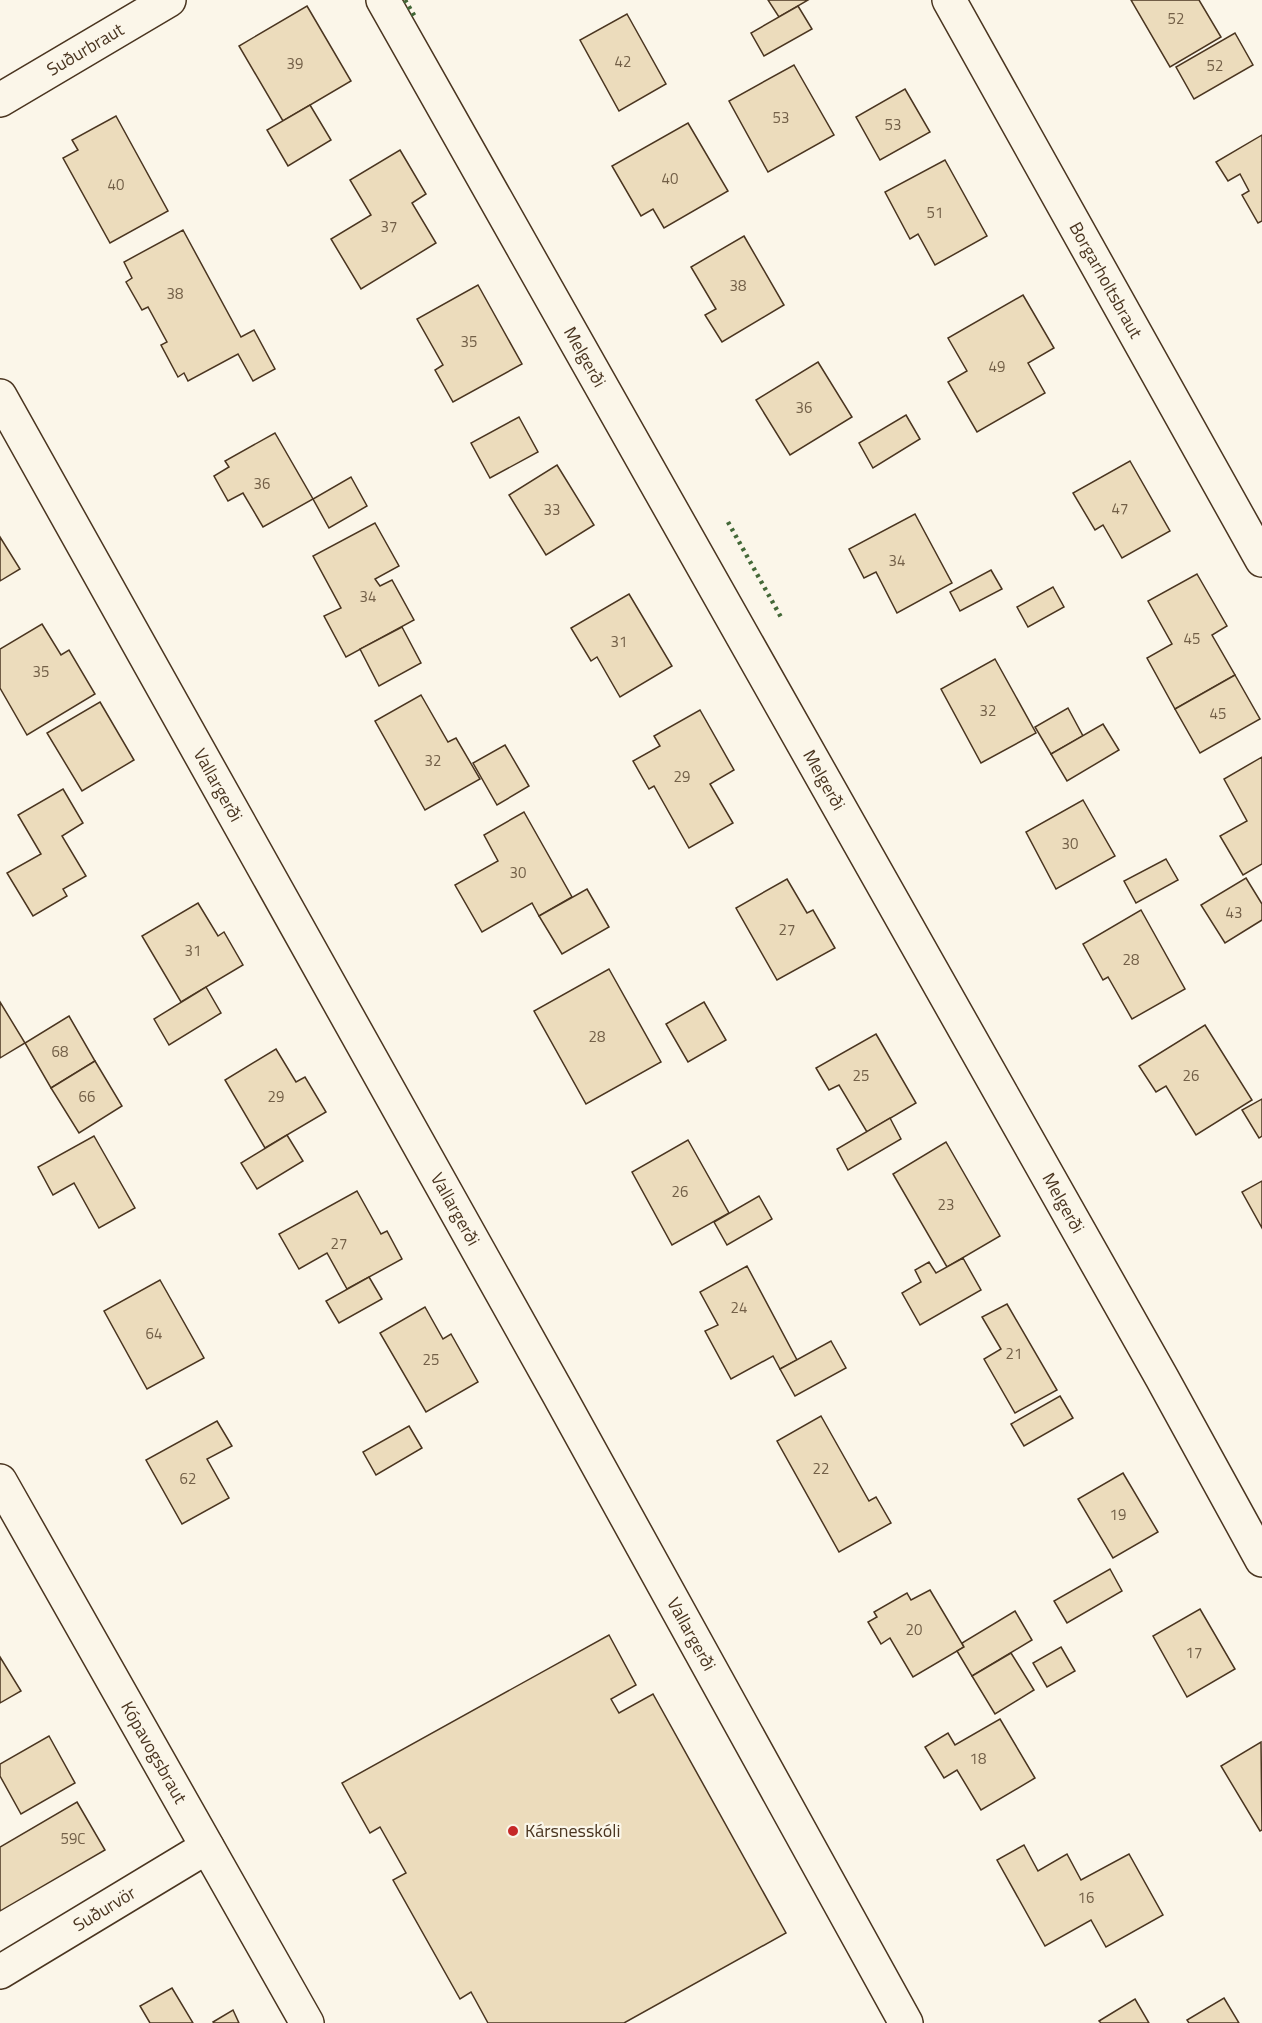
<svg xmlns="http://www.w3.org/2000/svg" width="1262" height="2023" font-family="'Titillium Web',sans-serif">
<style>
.building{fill:#ecdcbc;stroke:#4a3520;stroke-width:1.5}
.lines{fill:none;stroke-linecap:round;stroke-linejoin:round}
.minor-casing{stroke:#4a3520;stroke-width:36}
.minor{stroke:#fbf6e9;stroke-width:33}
.hedge{stroke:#436837;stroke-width:4.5;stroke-dasharray:3 4.5;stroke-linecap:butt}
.poi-dot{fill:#c62828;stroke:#fbf6e9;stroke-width:2}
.labels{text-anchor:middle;stroke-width:4.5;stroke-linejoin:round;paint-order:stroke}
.number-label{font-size:15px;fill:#725f47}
.street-label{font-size:18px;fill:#4a3520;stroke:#fbf6e9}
.poi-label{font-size:18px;fill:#4a3520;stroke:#fbf6e9;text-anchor:start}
</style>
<rect width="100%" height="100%" fill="#fbf6e9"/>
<!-- building -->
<g class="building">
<polygon points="768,0 808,0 779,17"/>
<polygon points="1131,0 1199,0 1221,37 1170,67"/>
<polygon points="307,6 351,81 283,121 239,46"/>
<polygon points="798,6 812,29 764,56 751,33"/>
<polygon points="627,14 666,84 619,111 580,40"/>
<polygon points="1235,33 1253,65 1194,99 1176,67"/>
<polygon points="794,65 834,135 768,172 729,101"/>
<polygon points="905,89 930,132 880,160 856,117"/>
<polygon points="310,105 331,140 288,166 267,130"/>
<polygon points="116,116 168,211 110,243 63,158 78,150 72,140"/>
<polygon points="688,123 728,191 664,228 653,209 641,216 612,166"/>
<polygon points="1262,135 1262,221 1258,223 1242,195 1249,191 1240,174 1228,181 1216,162"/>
<polygon points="400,150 426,194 412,203 436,243 361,289 331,239 371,215 350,180"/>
<polygon points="945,160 987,236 935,265 918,234 910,239 885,192"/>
<polygon points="183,230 241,337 254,330 275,369 253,381 238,354 188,381 184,373 178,377 161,345 167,342 148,307 142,310 126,282 132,278 124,262"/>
<polygon points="744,236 784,305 722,342 705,315 716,309 691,267"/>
<polygon points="478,285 522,364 453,402 435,370 443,365 417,319"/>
<polygon points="1023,295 1054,348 1028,363 1045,393 977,432 948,382 967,371 948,338"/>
<polygon points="818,362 852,417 790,455 756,400"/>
<polygon points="906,415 920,439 873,468 859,443"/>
<polygon points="519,417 538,452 490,478 471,443"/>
<polygon points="275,433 313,499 263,527 243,493 228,501 214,476 229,467 225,461"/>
<polygon points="1130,461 1170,531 1122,558 1103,525 1095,530 1073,493"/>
<polygon points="557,465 594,525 546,555 509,495"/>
<polygon points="351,477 367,506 329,528 313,499"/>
<polygon points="915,514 952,583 897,613 876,572 864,578 849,549"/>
<polygon points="375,523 399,566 375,579 380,586 392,580 414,620 346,657 324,616 341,608 313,556"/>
<polygon points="0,537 20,569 0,581"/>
<polygon points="991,570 1002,589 960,611 950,592"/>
<polygon points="1197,574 1227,626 1212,635 1235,675 1175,709 1147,658 1172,644 1148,601"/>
<polygon points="1053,587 1064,607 1028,627 1017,607"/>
<polygon points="629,594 672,666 620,697 597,657 591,661 571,628"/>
<polygon points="42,624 61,655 69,650 95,694 27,735 0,688 0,649"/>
<polygon points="402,627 421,663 379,686 360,649"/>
<polygon points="995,659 1036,733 981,763 941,689"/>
<polygon points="1235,675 1260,719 1200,753 1175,709"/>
<polygon points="421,695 448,742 456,738 480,779 425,810 375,721"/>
<polygon points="100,702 134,760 82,791 47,733"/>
<polygon points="1068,708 1083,736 1051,754 1035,727"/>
<polygon points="700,710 734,770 710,784 733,823 689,848 654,786 649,789 633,761 660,746 654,736"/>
<polygon points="1103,724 1119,750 1067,781 1051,754"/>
<polygon points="505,745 529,786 497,805 473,763"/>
<polygon points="1262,757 1262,864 1243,875 1220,836 1247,821 1224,779"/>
<polygon points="63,789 83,823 62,836 86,876 63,889 67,896 33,916 7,873 41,854 18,815"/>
<polygon points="1083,800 1115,856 1056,889 1026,832"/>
<polygon points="524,812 572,897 539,916 532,903 482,932 455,885 498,861 484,835"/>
<polygon points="1166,859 1178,880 1136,903 1124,881"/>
<polygon points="1246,878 1262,904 1262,920 1225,943 1201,905"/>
<polygon points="787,879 807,913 813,910 835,948 777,980 736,908"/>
<polygon points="587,889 609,927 562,954 539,916"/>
<polygon points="198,903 218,936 224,932 243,965 181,1002 142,936"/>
<polygon points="1141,910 1185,989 1132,1019 1108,977 1103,980 1083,944"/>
<polygon points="609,969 661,1062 586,1104 534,1011"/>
<polygon points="206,987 221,1013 169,1045 154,1019"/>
<polygon points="0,1002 25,1043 0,1058"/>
<polygon points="704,1002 726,1040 688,1062 666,1024"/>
<polygon points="69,1016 95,1061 51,1088 25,1043"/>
<polygon points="1205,1025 1252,1100 1196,1135 1166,1086 1156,1092 1139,1066"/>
<polygon points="876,1034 916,1103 867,1132 839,1085 829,1090 816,1068"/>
<polygon points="276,1049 296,1082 305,1077 326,1112 265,1148 225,1080"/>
<polygon points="95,1061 122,1106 79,1133 51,1088"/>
<polygon points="1262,1099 1262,1136 1259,1138 1242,1110"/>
<polygon points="890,1118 901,1139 848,1170 837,1149"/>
<polygon points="287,1135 303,1161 257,1189 241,1163"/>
<polygon points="94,1136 135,1208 99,1228 74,1183 53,1195 38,1167"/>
<polygon points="688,1140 729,1213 672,1245 632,1172"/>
<polygon points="946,1142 1000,1236 947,1267 893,1174"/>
<polygon points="1262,1181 1262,1228 1242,1192"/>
<polygon points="357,1191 381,1234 387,1231 402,1259 347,1289 327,1253 299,1269 279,1234"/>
<polygon points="759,1196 772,1219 727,1245 714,1222"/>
<polygon points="963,1258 981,1290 920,1325 902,1293 921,1282 915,1270 929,1262 936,1273"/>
<polygon points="747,1266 797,1360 780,1369 773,1356 731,1379 705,1331 718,1325 700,1292"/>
<polygon points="369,1277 382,1299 339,1323 326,1301"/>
<polygon points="160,1280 204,1358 147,1389 104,1311"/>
<polygon points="1007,1304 1057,1390 1015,1413 984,1359 1001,1349 982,1317"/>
<polygon points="425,1307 443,1339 451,1334 478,1382 426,1412 380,1333"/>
<polygon points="831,1341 846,1368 795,1396 780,1369"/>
<polygon points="1060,1396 1073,1418 1024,1446 1011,1424"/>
<polygon points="821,1416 869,1501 876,1497 891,1523 839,1552 777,1441"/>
<polygon points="217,1421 232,1446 207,1459 229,1498 182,1524 146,1460"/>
<polygon points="409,1426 422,1448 376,1475 363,1452"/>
<polygon points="1123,1473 1158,1532 1113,1558 1078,1499"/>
<polygon points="1110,1569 1122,1591 1067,1623 1054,1601"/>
<polygon points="930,1590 964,1647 913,1677 890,1638 881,1644 868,1622 877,1617 874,1612 907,1593 911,1600"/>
<polygon points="1200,1609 1235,1669 1187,1697 1153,1636"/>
<polygon points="1015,1611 1032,1640 972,1676 957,1651 964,1647 962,1643"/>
<polygon points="609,1635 636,1685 611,1699 619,1713 653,1694 786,1933 624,2023 488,2023 471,1992 460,1999 393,1880 406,1873 380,1827 370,1833 342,1783"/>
<polygon points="1061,1647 1075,1671 1047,1687 1033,1663"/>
<polygon points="1011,1653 1034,1690 995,1714 972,1676"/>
<polygon points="0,1657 21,1691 0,1703"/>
<polygon points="1000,1719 1035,1778 981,1810 957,1770 944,1778 925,1747 948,1733 955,1745"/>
<polygon points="49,1736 75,1783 21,1814 0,1776 0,1764"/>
<polygon points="1261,1742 1262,1830 1260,1831 1221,1766"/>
<polygon points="77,1802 105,1850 0,1911 0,1847"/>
<polygon points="1024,1845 1038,1871 1067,1854 1081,1880 1129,1854 1163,1915 1106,1947 1091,1920 1045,1946 997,1860"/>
<polygon points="172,1988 193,2023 150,2023 140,2006"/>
<polygon points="1224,1998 1239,2023 1189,2023 1187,2020"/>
<polygon points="1135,1999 1149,2023 1101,2023 1099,2021"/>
<polygon points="233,2010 239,2023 214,2023 213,2022"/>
</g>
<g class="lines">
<defs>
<g id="minor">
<path id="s1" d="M 383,0 L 1162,1378 L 1262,1560"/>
<path id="s2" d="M 949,0 L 1262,560"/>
<path id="s3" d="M 0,100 L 169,0"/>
<path id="s4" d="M 0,396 L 558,1393 L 906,2023"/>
<path id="s5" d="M 0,1481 L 307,2023"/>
<path id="s6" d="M 0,1972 L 207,1847"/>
</g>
</defs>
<!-- minor casing -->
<use href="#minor" class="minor-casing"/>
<!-- minor -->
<use href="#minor" class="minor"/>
<!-- hedge -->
<g class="hedge">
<polyline points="405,0 415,17"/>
<polyline points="728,522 782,619"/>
</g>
</g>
<!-- markers -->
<circle class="poi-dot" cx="513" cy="1831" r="6"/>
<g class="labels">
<!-- number labels -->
<g class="number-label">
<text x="1176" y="24">52</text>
<text x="623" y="67">42</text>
<text x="295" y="69">39</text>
<text x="1215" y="71">52</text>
<text x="781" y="123">53</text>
<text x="893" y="130">53</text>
<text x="670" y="184">40</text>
<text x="116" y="190">40</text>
<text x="935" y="218">51</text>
<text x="389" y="232">37</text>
<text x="738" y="291">38</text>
<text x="175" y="299">38</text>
<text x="469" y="347">35</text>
<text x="997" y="372">49</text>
<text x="804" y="413">36</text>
<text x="262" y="489">36</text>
<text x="1120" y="514">47</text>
<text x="552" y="515">33</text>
<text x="897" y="566">34</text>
<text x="368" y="602">34</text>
<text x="1192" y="644">45</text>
<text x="619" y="647">31</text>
<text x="41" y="677">35</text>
<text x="988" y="716">32</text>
<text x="1218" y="719">45</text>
<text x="433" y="766">32</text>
<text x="682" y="782">29</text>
<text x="1070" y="849">30</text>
<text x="518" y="878">30</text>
<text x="1234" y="918">43</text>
<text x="787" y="935">27</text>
<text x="193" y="956">31</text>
<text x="1131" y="965">28</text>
<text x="597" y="1042">28</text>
<text x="60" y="1057">68</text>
<text x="861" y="1081">25</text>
<text x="1191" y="1081">26</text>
<text x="87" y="1102">66</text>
<text x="276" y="1102">29</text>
<text x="680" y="1197">26</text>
<text x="946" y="1210">23</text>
<text x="339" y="1249">27</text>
<text x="739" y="1313">24</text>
<text x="154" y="1339">64</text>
<text x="1014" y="1359">21</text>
<text x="431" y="1365">25</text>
<text x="821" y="1474">22</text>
<text x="188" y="1484">62</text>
<text x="1118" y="1520">19</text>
<text x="914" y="1635">20</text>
<text x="1194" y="1658">17</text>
<text x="978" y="1764">18</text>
<text x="73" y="1844">59C</text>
<text x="1086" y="1903">16</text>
</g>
<!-- street labels -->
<g class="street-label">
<text dy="6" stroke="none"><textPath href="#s3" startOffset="99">Suðurbraut</textPath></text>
<text dy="6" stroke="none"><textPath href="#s2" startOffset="321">Borgarholtsbraut</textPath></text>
<text dy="6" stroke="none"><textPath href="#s1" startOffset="410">Melgerði</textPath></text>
<text dy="6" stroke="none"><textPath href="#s1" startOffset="896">Melgerði</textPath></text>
<text dy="6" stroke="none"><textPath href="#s4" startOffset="446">Vallargerði</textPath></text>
<text dy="6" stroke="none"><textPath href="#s1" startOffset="1382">Melgerði</textPath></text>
<text dy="6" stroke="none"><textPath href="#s4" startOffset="932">Vallargerði</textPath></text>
<text dy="6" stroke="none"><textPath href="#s4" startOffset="1418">Vallargerði</textPath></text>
<text dy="6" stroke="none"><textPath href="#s5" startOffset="312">Kópavogsbraut</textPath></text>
<text dy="6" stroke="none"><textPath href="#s6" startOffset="122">Suðurvör</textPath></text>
</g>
<!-- poi labels -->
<g class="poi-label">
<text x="525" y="1837">Kársnesskóli</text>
</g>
</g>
</svg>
